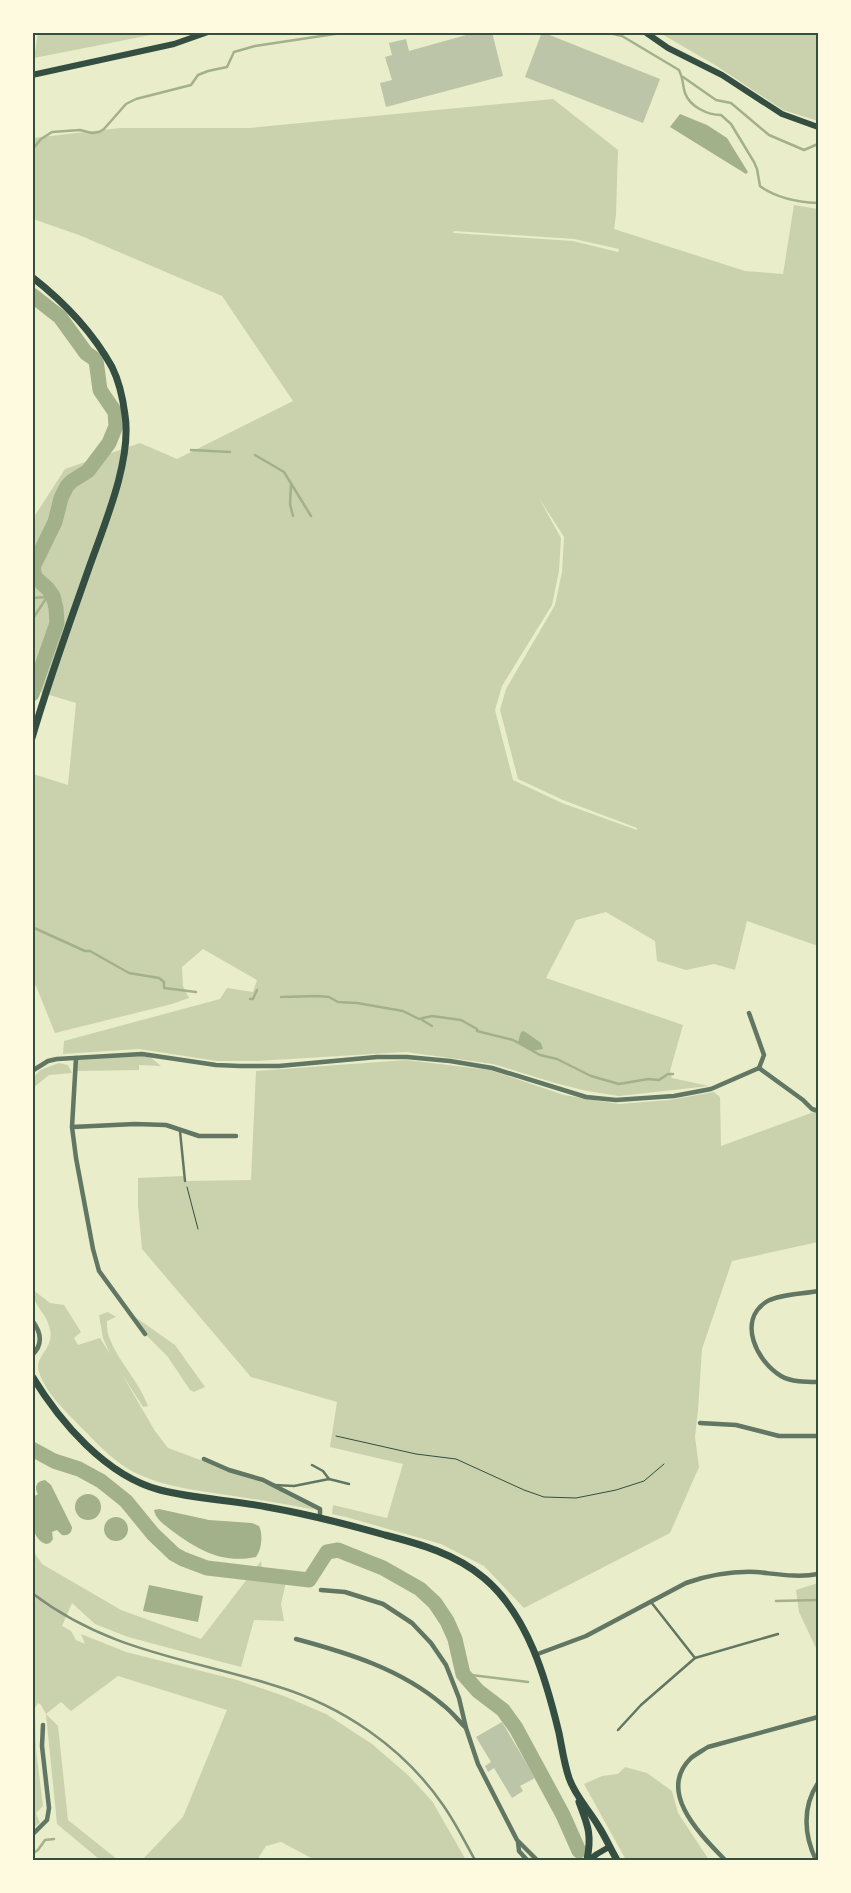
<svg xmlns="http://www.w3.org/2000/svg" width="851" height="1893" font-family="'Public Sans',sans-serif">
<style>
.green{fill:#cad2ad;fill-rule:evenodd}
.water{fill:#a3b18a}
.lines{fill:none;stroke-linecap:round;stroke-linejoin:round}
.stream{stroke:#a3b18a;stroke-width:2.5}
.river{stroke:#a3b18a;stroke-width:15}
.building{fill:#bcc5a7}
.path{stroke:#344e41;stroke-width:1}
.service{stroke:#617663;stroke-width:2.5}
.minor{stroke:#617663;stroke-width:4.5}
.secondary{stroke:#344e41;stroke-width:6}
.primary{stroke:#344e41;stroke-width:7}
.rail{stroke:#7c8e77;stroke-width:2.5}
.neatline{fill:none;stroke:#344e41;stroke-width:2}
</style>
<rect width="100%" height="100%" fill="#e9edc9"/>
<!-- green -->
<g class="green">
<polygon points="38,33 38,32 161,33 34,58"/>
<polygon points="660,33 818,33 818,121 783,110 715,65"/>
<path d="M 553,99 L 618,150 L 616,215 L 614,229 L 745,271 L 783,274 L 794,205 L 818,209 L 818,946 L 747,921 L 735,970 L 714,964 L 686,970 L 657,961 L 655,941 L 606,912 L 576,920 L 546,978 L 683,1025 L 670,1071 L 672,1078 L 709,1086 L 619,1096 L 587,1091 L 555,1083 L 493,1064 L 406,1052 L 256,1061 L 217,1061 L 139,1049 L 63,1054 L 64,1041 L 220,999 L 227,988 L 253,992 L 257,980 L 203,949 L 182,967 L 183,986 L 189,998 L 172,1004 L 55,1033 L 36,986 L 33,987 L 33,774 L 68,785 L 76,703 L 33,690 L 32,520 L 65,469 L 140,443 L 177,459 L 293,401 L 222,296 L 79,235 L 33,219 L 33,138 L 120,128 L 250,128 ZM 454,231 L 574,239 L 619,249 L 618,252 L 573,241 L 453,233 ZM 539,498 L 564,537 L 562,572 L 555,605 L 506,689 L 500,710 L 518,779 L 563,800 L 637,828 L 637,830 L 562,803 L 513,780 L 495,710 L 502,686 L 552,605 L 559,571 L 561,538 Z"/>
<polygon points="148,1055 161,1066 139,1065 139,1070 77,1071 77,1060"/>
<polygon points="406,1060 490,1070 564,1095 619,1104 669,1100 714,1092 720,1097 721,1146 814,1112 818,1114 818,1242 732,1261 702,1349 698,1410 695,1437 699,1467 670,1533 524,1608 484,1566 441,1544 346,1517 332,1514 333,1505 387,1518 403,1464 330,1447 337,1402 251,1377 142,1249 138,1205 138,1178 183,1176 185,1181 251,1180 256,1071"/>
<polygon points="59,1063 68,1065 72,1073 49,1075 33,1088 33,1078 40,1070"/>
<path d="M 32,1289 L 50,1303 L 64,1305 L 81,1332 L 74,1338 L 78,1345 L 100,1338 L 110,1354 L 103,1338 L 99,1315 L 108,1312 L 116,1317 L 107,1321 C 107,1326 107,1332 109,1337 C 118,1362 139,1381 148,1406 L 143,1407 L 120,1371 L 155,1431 L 168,1448 L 271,1486 L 316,1510 C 289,1505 261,1500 234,1496 C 202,1491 168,1488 138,1474 C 115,1464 95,1441 77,1423 C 63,1409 45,1391 39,1372 C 33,1356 57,1348 49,1326 C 45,1311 33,1306 32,1289 Z"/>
<polygon points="128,1312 175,1345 205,1387 194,1392 190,1390 168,1357 145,1334"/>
<polygon points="32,1549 42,1564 121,1610 201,1639 261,1561 263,1579 286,1582 281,1604 284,1621 254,1620 241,1667 128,1637 95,1624 72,1603 62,1626 71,1631 76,1640 85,1644 81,1634 126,1652 237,1680 284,1696 326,1714 372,1744 408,1775 432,1801 466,1860 315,1860 281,1842 266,1846 257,1860 142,1860 183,1817 227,1710 118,1676 71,1711 61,1702 46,1714 58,1726 68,1820 118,1860 99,1860 99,1859 57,1824 46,1714 41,1705 38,1703 35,1708 36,1750 43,1806 36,1813 40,1823 33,1828"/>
<polygon points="818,1583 818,1648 816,1648 799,1612 796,1590"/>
<polygon points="625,1767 647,1773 672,1791 678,1813 709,1860 626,1860 584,1784 602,1776 618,1774"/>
</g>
<!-- water -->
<g class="water">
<polygon points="680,114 707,125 727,138 748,172 746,174 670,127"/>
<polygon points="524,1031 541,1043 543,1049 532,1051 518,1042 521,1032"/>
<path d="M 45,1480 L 51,1485 L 72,1527 C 72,1533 68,1536 62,1535 L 57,1530 L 52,1532 L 53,1539 L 50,1543 L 46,1544 C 28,1538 32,1510 33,1495 L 33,1497 L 38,1494 C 34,1488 36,1481 45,1480 Z"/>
<circle cx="88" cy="1507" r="13"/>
<path d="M 159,1509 L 209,1520 L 252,1523 L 259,1526 C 263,1534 262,1549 256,1557 C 222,1564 198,1550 171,1530 C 164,1524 156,1520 154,1510 Z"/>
<circle cx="116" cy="1529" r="12"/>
<polygon points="149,1585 203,1596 198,1622 143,1611"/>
</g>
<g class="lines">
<!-- stream -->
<g class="stream">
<path d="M 605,32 L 622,36 L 679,70 C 684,80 682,84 685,93 C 690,107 708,115 721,115 L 731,124 L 754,162 L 757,169 L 760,186 C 776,198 799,202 818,203"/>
<polyline points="683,77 716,100 731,103 769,135 804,150 818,144"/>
<polyline points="32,150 41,139 52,132 80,130 92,133 99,132 104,129 126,104 136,99 191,85 198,75 208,71 227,67 234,52 255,46 348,32"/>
<polyline points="191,450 230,452"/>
<polyline points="255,455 284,472 311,516"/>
<polyline points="291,485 290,504 293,516"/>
<polyline points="32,598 47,597 52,594"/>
<polyline points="32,620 47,597"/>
<polyline points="32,927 85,951 90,951 129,973 159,978 164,982 164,988 196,992"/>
<polyline points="281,997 318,996 329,997 338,1002 357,1003 403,1011 419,1019 432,1016 461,1020 477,1029 477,1031 513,1040 540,1055 557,1059 591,1076 619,1084 648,1079 659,1080 668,1074 673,1074"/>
<polyline points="250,999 253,999 257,990"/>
<polyline points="422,1020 432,1026"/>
<polyline points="776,1601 818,1600"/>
<polyline points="463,1674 528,1682"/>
<polyline points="32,1854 38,1850 45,1840 54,1839"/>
</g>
<!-- river -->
<g class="river">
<polyline points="32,295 60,317 86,353 96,360 100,390 115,412 116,426 109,443 88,471 72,481 67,486 61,498 55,522 33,567 35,577 48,589 53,596 56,608 57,623 32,694"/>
<polyline points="32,1449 54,1461 79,1469 101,1481 126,1501 153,1534 174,1554 183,1559 207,1568 309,1580 327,1552 338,1550 383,1568 420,1589 435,1603 447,1621 455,1639 463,1674 478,1691 503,1710 516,1728 563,1815 579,1851"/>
</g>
</g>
<!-- building -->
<g class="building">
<polygon points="477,32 492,32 503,76 386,107 380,83 392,80 385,57 392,55 389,43 406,39 409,51"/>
<polygon points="542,32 660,79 643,123 525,77"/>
<polygon points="502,1722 535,1778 520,1786 523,1791 512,1798 494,1768 488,1772 485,1766 491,1762 476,1737"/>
</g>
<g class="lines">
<!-- path -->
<g class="path">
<polyline points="187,1187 198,1229"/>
<polyline points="336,1436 416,1454 456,1459 524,1490 544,1497 576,1498 616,1490 644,1481 664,1464"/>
</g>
<!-- service -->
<g class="service">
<polyline points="180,1131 185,1181"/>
<polyline points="312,1465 323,1471 329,1479"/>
<polyline points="274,1485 294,1486 329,1479 349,1484"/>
<polyline points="651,1602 695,1658 778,1634"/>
<polyline points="618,1730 641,1705 695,1658"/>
</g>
<!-- minor -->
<g class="minor">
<polyline points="749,1013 764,1055 759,1068"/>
<polyline points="76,1058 72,1127 76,1158 93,1249 99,1271 145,1334"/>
<polyline points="32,1071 48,1061 57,1059 142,1054 216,1065 240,1066 279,1066 377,1057 407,1057 450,1061 492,1068 586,1097 616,1100 674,1096 711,1089 759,1068 803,1100 812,1109 818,1111"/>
<polyline points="72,1127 135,1124 166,1125 199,1136 236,1136"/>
<path d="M 818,1291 C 804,1294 778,1294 766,1302 C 737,1321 757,1362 781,1376 C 791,1382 806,1382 818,1382"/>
<path d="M 32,1320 C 41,1332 44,1344 32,1355"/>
<polyline points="700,1423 736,1425 779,1436 818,1436"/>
<polyline points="204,1459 229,1470 263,1480 320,1509 320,1518"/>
<polyline points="321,1590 345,1592 383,1604 412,1623 431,1643 446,1665 459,1698 466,1728 478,1764 517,1840 537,1860"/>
<path d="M 296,1639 C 348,1653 401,1669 443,1705 C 451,1711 458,1720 465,1727"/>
<path d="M 535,1655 L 586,1636 L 686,1583 C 709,1575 731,1571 756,1572 C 777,1574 798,1578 818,1574"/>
<polyline points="32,1835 47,1820 49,1808 42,1746 43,1725"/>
<polyline points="518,1842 519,1851 527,1860"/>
<path d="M 725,1860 C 701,1835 656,1792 691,1758 C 696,1754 702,1751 708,1747 L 818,1717"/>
<path d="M 816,1860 C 804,1835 802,1807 818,1783"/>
</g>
<!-- secondary -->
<g class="secondary">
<polyline points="645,32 668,48 722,75 782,114 818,127"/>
<polyline points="32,75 174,44 208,32"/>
<polyline points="589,1860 597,1854 609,1847"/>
</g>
<!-- primary -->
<g class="primary">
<path d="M 32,277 C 64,302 92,331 112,367 C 119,381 123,399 125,415 C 132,459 105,523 90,565 C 70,622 49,679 32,738"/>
<path d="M 32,1376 C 60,1422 106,1476 160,1490 C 195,1499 232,1500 267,1507 C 307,1514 346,1524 385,1535 C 420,1544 456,1554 484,1578 C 528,1615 546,1679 559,1733 C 562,1748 564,1763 569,1778 C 575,1796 590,1811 599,1827 C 606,1838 611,1850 617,1860"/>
<path d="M 579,1802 C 588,1826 592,1834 587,1860"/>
</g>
<!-- rail -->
<path class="rail" d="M 32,1593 C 109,1652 188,1658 276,1686 C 342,1706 403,1747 443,1805 C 455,1822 465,1842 475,1860"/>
</g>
<!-- border -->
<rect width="851" height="1893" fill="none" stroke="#fefae0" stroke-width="68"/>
<rect x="34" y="34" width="783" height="1825" class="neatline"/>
</svg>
